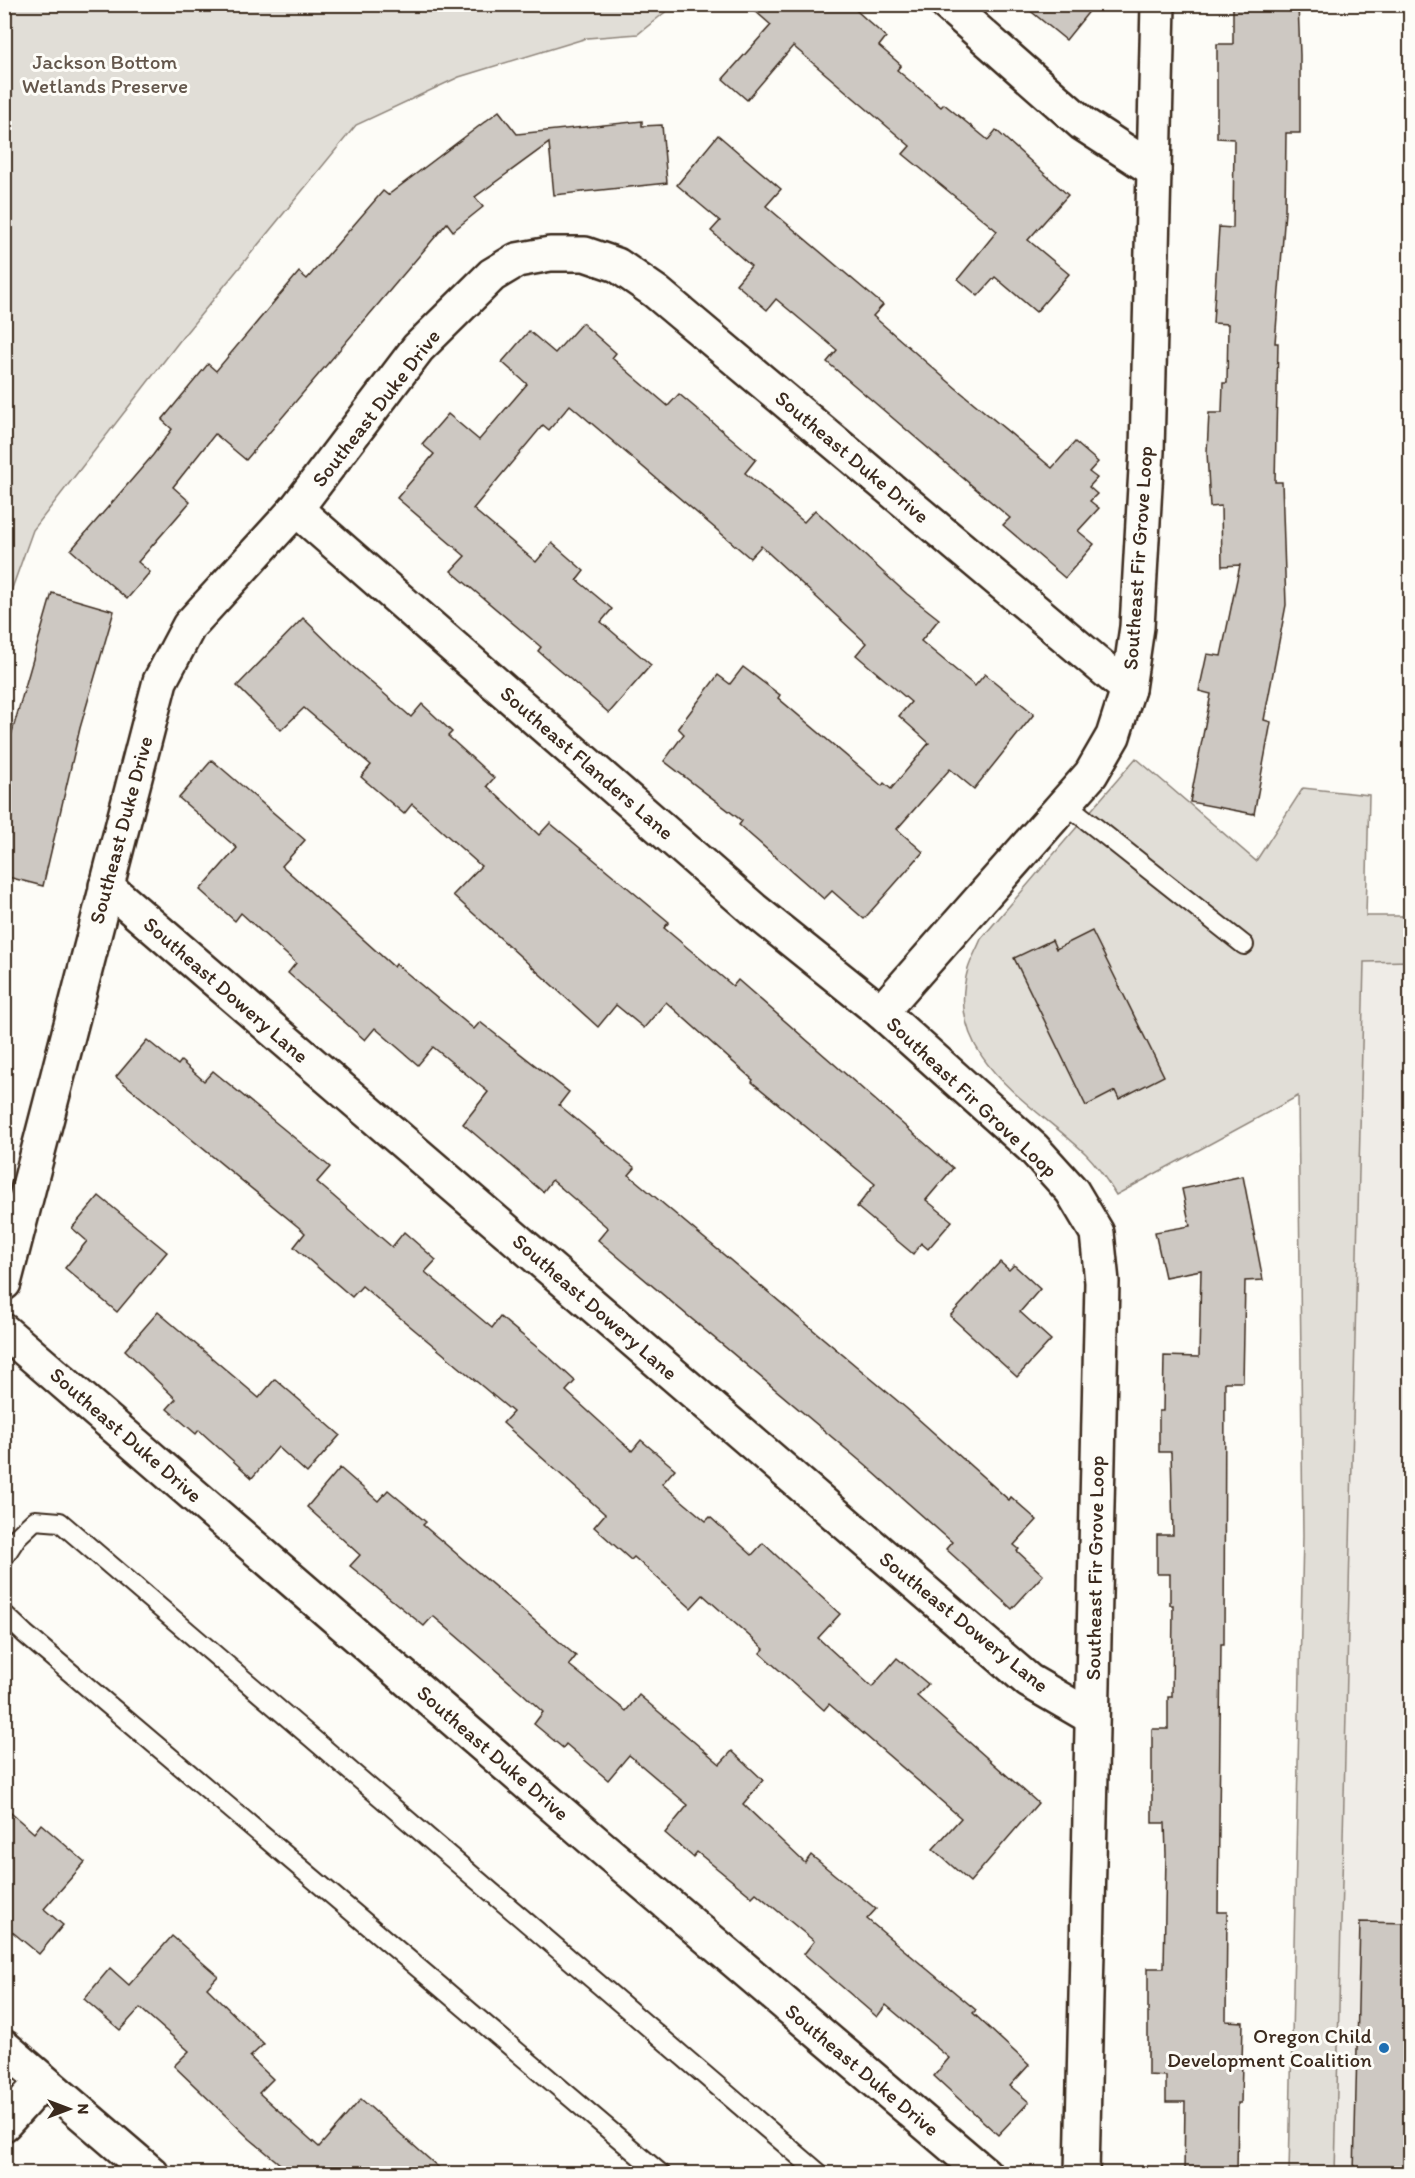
<svg xmlns="http://www.w3.org/2000/svg" width="1415" height="2178" font-family="Itim,sans-serif">
<style>
.built{fill:#efece7}
.green{fill:#e1ded7;stroke:#8e847a;stroke-width:1.5}
.building{fill:#cdc8c2;stroke:#3b2a1e;stroke-width:1.5}
.lines{fill:none;stroke-linecap:round;stroke-linejoin:round}
.service-casing{stroke:#3b2a1e;stroke-width:22}
.minor-casing{stroke:#3b2a1e;stroke-width:38}
.service{stroke:#fdfcf7;stroke-width:18}
.minor{stroke:#fdfcf7;stroke-width:33}
.poi-dot{fill:#1f6fb2;stroke:#fdfcf7;stroke-width:2}
.labels{text-anchor:middle;stroke-width:6;stroke-linejoin:round;paint-order:stroke}
.park-label{font-size:21px;fill:#64574c;stroke:#fdfcf7}
.street-label{font-size:21px;fill:#3b2a1e;stroke:#fdfcf7}
.poi-label{font-size:21px;fill:#3b2a1e;stroke:#fdfcf7;text-anchor:end}
</style>
<rect width="100%" height="100%" fill="#fdfcf7"/>
<filter id="ink" filterUnits="userSpaceOnUse"><feTurbulence type="fractalNoise" baseFrequency=".0167" numOctaves="2"/><feDisplacementMap in="SourceGraphic" scale="12" xChannelSelector="R" yChannelSelector="G"/><feConvolveMatrix kernelMatrix="1 2 1 2 8 2 1 2 1" color-interpolation-filters="sRGB"/></filter>
<g filter="url(#ink)">
<!-- built -->
<polygon class="built" points="1364,961 1410,961 1410,2173 1335,2174"/>
<!-- green -->
<g class="green">
<polygon points="5,4 674,4 674,5 638,34 587,38 459,77 356,125 185,334 33,530 5,608"/>
<path d="M 1136,758 L 1256,861 L 1303,788 L 1369,795 L 1366,916 L 1410,916 L 1410,961 L 1364,962 L 1335,2173 L 1289,2173 L 1303,1536 L 1298,1096 L 1116,1195 C 1107,1180 1098,1166 1086,1154 C 1032,1102 942,1058 968,969 C 971,959 977,949 981,939 Z"/>
</g>
<!-- building -->
<g class="building">
<polygon points="747,4 849,4 886,37 879,46 901,65 897,70 941,107 944,104 988,140 996,130 1068,195 1028,240 1069,274 1036,312 995,277 978,296 958,279 997,231 903,154 910,146 793,46 747,100 723,79 771,25"/>
<polygon points="1022,4 1095,4 1066,40"/>
<polygon points="1233,4 1298,4 1300,55 1300,133 1286,133 1285,211 1275,343 1278,343 1275,482 1282,482 1286,605 1264,720 1271,722 1254,814 1190,802 1211,694 1199,691 1207,654 1221,656 1240,565 1222,566 1221,506 1210,507 1207,452 1209,413 1222,413 1223,383 1227,383 1228,324 1213,323 1219,227 1233,228 1234,139 1217,138 1217,44 1233,44"/>
<polygon points="499,111 517,134 642,121 642,126 662,125 667,183 554,195 549,143 475,197 483,207 453,231 447,223 246,460 215,434 173,487 190,502 138,562 150,572 127,599 71,550 153,455 172,429 162,420 208,364 216,371 299,272 307,279 383,191 388,195"/>
<polygon points="718,135 781,189 766,206 883,305 873,316 957,389 1052,468 1075,442 1098,462 1089,472 1097,478 1089,487 1097,494 1090,501 1099,508 1078,531 1094,544 1065,578 1003,525 1010,518 827,362 837,350 776,299 767,310 736,284 751,266 711,231 720,221 677,185"/>
<polygon points="582,323 616,353 612,358 668,406 679,394 756,459 745,473 804,522 815,510 907,594 939,619 921,641 975,686 985,674 1034,714 974,789 950,769 897,829 923,852 864,919 832,891 824,899 739,825 742,821 664,761 684,734 678,728 718,675 730,684 743,667 780,695 778,698 882,786 884,783 891,789 929,743 899,716 911,702 856,655 866,643 761,546 750,558 570,405 549,430 543,425 473,509 536,562 552,543 584,571 577,580 612,609 601,622 651,665 609,713 538,651 541,647 451,571 465,556 397,498 434,454 422,444 448,414 479,440 527,384 502,362 529,331 555,353"/>
<polygon points="52,593 114,611 80,728 43,886 4,876 4,760"/>
<polygon points="303,618 351,665 411,717 422,704 452,732 448,736 494,778 487,786 539,835 550,823 669,922 664,928 733,986 738,980 953,1168 926,1200 952,1221 928,1249 921,1243 913,1254 857,1207 875,1184 752,1082 753,1080 666,1002 644,1028 616,1005 598,1027 453,895 481,866 412,804 404,814 361,777 371,765 304,708 281,730 237,686"/>
<polygon points="212,760 305,840 282,866 394,967 396,964 474,1029 480,1022 569,1092 559,1105 635,1168 629,1175 906,1408 1009,1500 1011,1497 1037,1520 1014,1545 1019,1549 1017,1551 1043,1575 1012,1609 946,1549 952,1542 865,1465 598,1240 608,1228 552,1180 543,1192 463,1124 488,1092 433,1047 418,1065 375,1028 365,1040 288,973 296,963 241,913 235,921 200,890 237,848 179,798"/>
<polygon points="1092,931 1164,1076 1119,1099 1115,1091 1086,1106 1014,958 1052,940 1056,949"/>
<polygon points="147,1040 178,1065 181,1061 204,1081 213,1071 330,1167 317,1182 392,1247 404,1232 436,1260 425,1272 492,1328 500,1317 549,1357 575,1381 566,1391 632,1451 641,1440 675,1469 662,1484 706,1521 710,1517 752,1555 763,1543 792,1570 840,1614 818,1638 872,1687 897,1658 928,1684 917,1696 1038,1803 970,1882 933,1849 961,1818 829,1704 824,1710 760,1653 764,1649 703,1595 691,1608 634,1557 631,1560 594,1527 605,1514 503,1423 513,1412 362,1286 352,1297 294,1247 305,1233 302,1230 116,1077"/>
<polygon points="1243,1176 1263,1280 1245,1281 1243,1382 1225,1382 1224,1644 1221,1644 1218,1912 1227,1912 1226,2021 1243,2022 1241,2103 1238,2103 1237,2174 1184,2174 1185,2102 1166,2102 1166,2076 1148,2075 1148,1968 1164,1968 1166,1854 1165,1823 1152,1823 1152,1729 1168,1729 1168,1697 1172,1697 1173,1605 1170,1605 1170,1574 1157,1574 1157,1535 1173,1535 1171,1452 1159,1452 1159,1411 1163,1411 1164,1356 1199,1357 1201,1270 1165,1277 1155,1232 1190,1226 1182,1189"/>
<polygon points="99,1196 167,1252 117,1312 65,1268 87,1241 72,1228"/>
<polygon points="1000,1262 1009,1270 1014,1265 1040,1289 1020,1312 1051,1340 1017,1377 950,1316"/>
<polygon points="158,1312 259,1398 275,1379 340,1435 307,1473 278,1447 252,1478 199,1430 196,1434 167,1409 176,1399 125,1350"/>
<polygon points="340,1468 378,1501 388,1490 426,1522 423,1525 576,1656 569,1665 626,1711 639,1695 720,1764 732,1751 763,1780 743,1804 805,1863 811,1855 876,1909 867,1919 976,2010 973,2013 1029,2065 1010,2086 1029,2102 998,2135 934,2076 949,2058 886,2005 877,2017 804,1954 814,1941 756,1893 752,1897 697,1852 693,1857 665,1833 688,1805 629,1755 608,1780 566,1744 563,1748 534,1724 543,1712 520,1691 433,1616 424,1626 350,1566 360,1555 307,1507"/>
<polygon points="4,1807 34,1833 41,1824 85,1862 44,1909 63,1925 39,1954 4,1925"/>
<polygon points="1360,1922 1410,1923 1410,2174 1354,2174"/>
<polygon points="172,1936 218,1976 207,1988 264,2044 250,2057 273,2079 259,2093 319,2147 361,2099 446,2174 292,2174 250,2139 174,2066 189,2051 140,2008 120,2030 84,1999 110,1968 129,1985"/>
</g>
<g class="lines">
<defs>
<g id="service">
<polyline points="1066,804 1244,945"/>
<polyline points="4,1557 17,1537 35,1520 60,1522 820,2174"/>
<polyline points="4,1614 25,1634 661,2174"/>
</g>
<g id="minor">
<polyline points="947,4 1083,124 1154,170 1158,4"/>
<polyline points="296,509 753,909 881,1012 1034,1149 1072,1191 1097,1233 1102,1282 1082,2174"/>
<polyline points="106,886 1029,1681 1091,1717"/>
<polyline points="881,1012 1091,774 1113,736 1128,689 1137,627 1147,451 1154,170"/>
<polyline points="4,1283 160,681 189,626 296,509 418,348 492,275 517,260 550,254 585,254 617,265 656,292 1128,689"/>
<polyline points="4,1331 594,1841 985,2174"/>
<polyline points="4,2047 152,2174"/>
<polyline points="4,2124 43,2081"/>
</g>
</defs>
<!-- service casing -->
<use href="#service" class="service-casing"/>
<!-- minor casing -->
<use href="#minor" class="minor-casing"/>
<!-- service -->
<use href="#service" class="service"/>
<!-- minor -->
<use href="#minor" class="minor"/>
</g>
</g>
<!-- markers -->
<circle class="poi-dot" cx="1384" cy="2048" r="6"/>
<g class="labels">
<!-- park labels -->
<g class="park-label">
<text x="105" y="69">Jackson Bottom<tspan x="105" dy="24">Wetlands Preserve</tspan></text>
</g>
<!-- street labels -->
<g class="street-label">
<text transform="translate(376 408) rotate(-52)" y="7">Southeast Duke Drive</text>
<text transform="translate(852 457) rotate(40)" y="7">Southeast Duke Drive</text>
<text transform="translate(1138 558) rotate(-86)" y="7">Southeast Fir Grove Loop</text>
<text transform="translate(587 763) rotate(41)" y="7">Southeast Flanders Lane</text>
<text transform="translate(121 830) rotate(-75)" y="7">Southeast Duke Drive</text>
<text transform="translate(226 990) rotate(41)" y="7">Southeast Dowery Lane</text>
<text transform="translate(972 1097) rotate(43)" y="7">Southeast Fir Grove Loop</text>
<text transform="translate(595 1307) rotate(41)" y="7">Southeast Dowery Lane</text>
<text transform="translate(126 1435) rotate(41)" y="7">Southeast Duke Drive</text>
<text transform="translate(1095 1568) rotate(-89)" y="7">Southeast Fir Grove Loop</text>
<text transform="translate(964 1622) rotate(39)" y="7">Southeast Dowery Lane</text>
<text transform="translate(493 1753) rotate(41)" y="7">Southeast Duke Drive</text>
<text transform="translate(862 2070) rotate(40)" y="7">Southeast Duke Drive</text>
</g>
<!-- poi labels -->
<g class="poi-label">
<text x="1372" y="2043">Oregon Child<tspan x="1372" dy="24">Development Coalition</tspan></text>
</g>
</g>
<!-- margin -->
<rect width="1415" height="2178" fill="none" stroke="#fdfcf7" stroke-width="24"/>
<rect x="12" y="12" width="1391" height="2154" fill="none" stroke="#3b2a1e" stroke-width="2" filter="url(#ink)"/>
<!-- north arrow -->
<g transform="translate(69 2109) rotate(90)" stroke="#fdfcf7" stroke-width="4.5" paint-order="stroke">
<path d="M0-4.5L10 22L0 15L-10 22Z" fill="#3b2a1e"/>
<text y="-9" font-size="16" font-weight="bold" text-anchor="middle" fill="#3b2a1e">N</text>
</g>
</svg>
